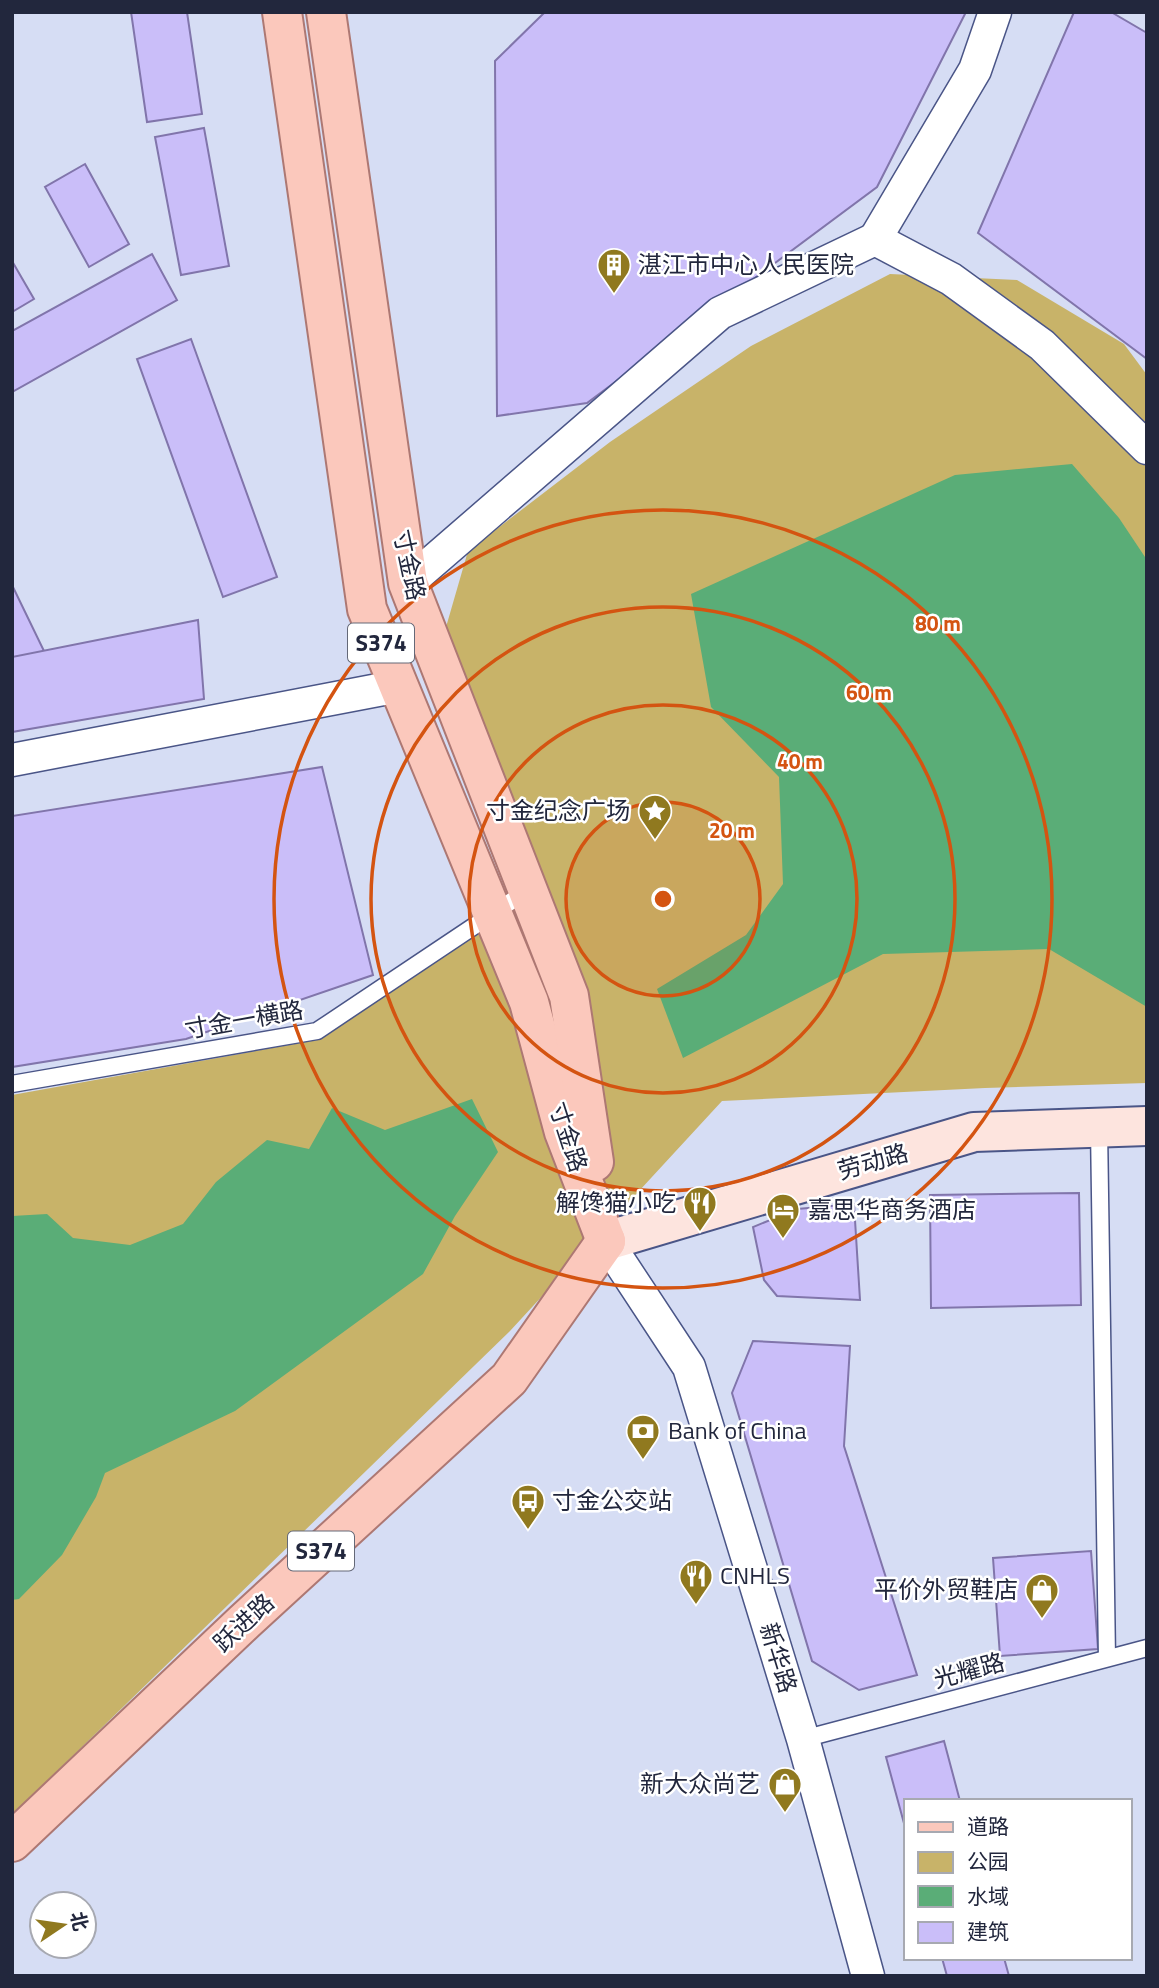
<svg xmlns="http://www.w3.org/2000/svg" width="1159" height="1988" font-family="'Titillium Web','Noto Sans SC',sans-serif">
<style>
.green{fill:#c8b369}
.water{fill:#5aad77}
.building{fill:#cabef9;stroke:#8175ab;stroke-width:2}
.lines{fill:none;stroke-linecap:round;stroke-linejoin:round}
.lane-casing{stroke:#4a5587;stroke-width:19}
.street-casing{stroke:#4a5587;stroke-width:35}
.secondary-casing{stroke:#4a5587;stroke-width:42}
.primary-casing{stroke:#ad7873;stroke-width:42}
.lane{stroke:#fff;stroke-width:16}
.street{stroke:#fff;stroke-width:32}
.secondary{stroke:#fde4de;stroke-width:38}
.primary{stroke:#fbc8bc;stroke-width:38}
.ring{fill:none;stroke:#d45411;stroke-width:3.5}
.labels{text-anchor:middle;stroke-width:5;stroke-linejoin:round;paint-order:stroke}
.shield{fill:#fff;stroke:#646877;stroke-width:2}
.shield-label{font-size:23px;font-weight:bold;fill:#22273d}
.poi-label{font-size:24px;fill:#22273d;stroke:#fff;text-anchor:start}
.street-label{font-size:24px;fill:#22273d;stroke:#fff}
.centre{fill:#d45411;stroke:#fff;stroke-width:3.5}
.ring-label{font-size:21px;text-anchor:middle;font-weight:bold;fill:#d45411;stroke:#fff;stroke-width:5;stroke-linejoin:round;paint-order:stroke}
</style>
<rect width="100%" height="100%" fill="#d6ddf4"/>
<!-- green -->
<polygon class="green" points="890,274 1017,280 1124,344 1147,375 1147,1083 985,1088 722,1101 510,1331 12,1815 12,1095 317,1040 540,868 444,634 468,551 610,442 751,346"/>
<!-- water -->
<g class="water">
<polygon points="1072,464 1119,518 1147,560 1147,1007 1049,949 883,954 683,1058 657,989 746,935 783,884 779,777 711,707 691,594 955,475"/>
<polygon points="472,1099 498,1152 455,1216 423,1274 235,1411 105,1473 96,1497 62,1555 19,1599 12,1600 12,1216 47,1214 73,1238 130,1245 183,1224 216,1182 267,1140 309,1149 332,1108 385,1130"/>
</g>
<!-- building -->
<g class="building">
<polygon points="131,12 187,12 202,114 147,122"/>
<polygon points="545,12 966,12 877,187 587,403 497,416 495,61"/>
<polygon points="1074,12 1111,12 1147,33 1147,359 978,233"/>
<polygon points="204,128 229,266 181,275 155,137"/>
<polygon points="85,164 129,244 89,267 45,187"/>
<polygon points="152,254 177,300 12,392 12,331"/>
<polygon points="12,261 34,299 12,312"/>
<polygon points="191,339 277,577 223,597 137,359"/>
<polygon points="12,585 44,651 12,666"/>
<polygon points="198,620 204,699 12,732 12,657"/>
<polygon points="322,767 373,975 186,1039 12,1067 12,816"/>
<polygon points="1079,1193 1081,1305 931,1308 930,1195"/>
<polygon points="854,1204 860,1300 777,1296 764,1280 753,1227 797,1209"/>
<polygon points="753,1341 850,1346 844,1446 917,1675 859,1690 812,1661 732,1393"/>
<polygon points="1091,1551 1098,1649 1000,1656 993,1558"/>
<polygon points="944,1741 960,1801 905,1801 905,1827 886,1757"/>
<polygon points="942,1958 1004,1958 1009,1976 947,1976"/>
</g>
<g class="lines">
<defs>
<g id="lane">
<polyline points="12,1084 317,1031 528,890"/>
<polyline points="1099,1128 1107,1658"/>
<polyline points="803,1739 1147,1648"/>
</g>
<g id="street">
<polyline points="875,239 975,70 995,12"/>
<polyline points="408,583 720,313 875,239 951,279 1042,345 1147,448"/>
<polyline points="12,760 399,686"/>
<polyline points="606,1241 689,1367 803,1739 868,1976"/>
</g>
<polyline id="secondary" points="606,1241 974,1132 1147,1126"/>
<g id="primary">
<polyline points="282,12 367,609 529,1002 564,1132 606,1241"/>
<polyline points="326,12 408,583 569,996 594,1162"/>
<polyline points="12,1842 244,1622 509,1379 606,1241"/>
</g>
</defs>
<!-- lane casing -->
<use href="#lane" class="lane-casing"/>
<!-- street casing -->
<use href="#street" class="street-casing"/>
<!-- secondary casing -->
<use href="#secondary" class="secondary-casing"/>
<!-- primary casing -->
<use href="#primary" class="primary-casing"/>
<!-- lane -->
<use href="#lane" class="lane"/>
<!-- street -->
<use href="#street" class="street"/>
<!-- secondary -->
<use href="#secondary" class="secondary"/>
<!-- primary -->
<use href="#primary" class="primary"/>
</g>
<!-- distance rings -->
<circle cx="663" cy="899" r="97" fill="#d45411" fill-opacity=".12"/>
<g class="ring">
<circle cx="663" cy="899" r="97"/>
<circle cx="663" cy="899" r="194"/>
<circle cx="663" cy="899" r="292"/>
<circle cx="663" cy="899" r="389"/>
</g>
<!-- icons -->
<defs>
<symbol id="building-pin" viewBox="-11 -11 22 30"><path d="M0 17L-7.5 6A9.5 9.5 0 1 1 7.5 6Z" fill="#90791f" stroke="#fff"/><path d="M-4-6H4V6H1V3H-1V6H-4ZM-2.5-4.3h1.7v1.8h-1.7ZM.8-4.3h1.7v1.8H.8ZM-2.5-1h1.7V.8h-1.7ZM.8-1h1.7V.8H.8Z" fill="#fff"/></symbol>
<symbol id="sight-pin" viewBox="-11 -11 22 30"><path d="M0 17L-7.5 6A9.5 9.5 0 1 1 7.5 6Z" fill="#90791f" stroke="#fff"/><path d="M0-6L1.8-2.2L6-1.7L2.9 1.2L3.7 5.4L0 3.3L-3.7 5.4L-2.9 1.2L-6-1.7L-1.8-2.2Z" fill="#fff"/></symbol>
<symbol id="restaurant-pin" viewBox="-11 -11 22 30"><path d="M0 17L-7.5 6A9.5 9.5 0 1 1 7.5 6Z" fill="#90791f" stroke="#fff"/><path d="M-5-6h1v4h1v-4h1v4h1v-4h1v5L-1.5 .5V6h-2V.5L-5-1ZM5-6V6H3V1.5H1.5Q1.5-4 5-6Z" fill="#fff"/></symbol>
<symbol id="hotel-pin" viewBox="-11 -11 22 30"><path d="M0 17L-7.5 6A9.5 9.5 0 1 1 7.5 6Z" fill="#90791f" stroke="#fff"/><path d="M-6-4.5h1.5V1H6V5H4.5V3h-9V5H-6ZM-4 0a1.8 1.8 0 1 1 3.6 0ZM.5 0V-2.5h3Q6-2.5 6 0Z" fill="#fff"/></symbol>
<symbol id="bank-pin" viewBox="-11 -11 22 30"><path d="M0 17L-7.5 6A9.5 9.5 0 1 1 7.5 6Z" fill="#90791f" stroke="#fff"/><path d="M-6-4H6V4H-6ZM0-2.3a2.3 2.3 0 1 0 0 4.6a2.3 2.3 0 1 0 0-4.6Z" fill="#fff"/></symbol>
<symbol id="bus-pin" viewBox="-11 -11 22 30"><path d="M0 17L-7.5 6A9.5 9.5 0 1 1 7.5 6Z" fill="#90791f" stroke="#fff"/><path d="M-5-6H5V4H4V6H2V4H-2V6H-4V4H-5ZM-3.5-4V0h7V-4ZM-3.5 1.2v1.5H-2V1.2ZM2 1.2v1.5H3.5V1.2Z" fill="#fff"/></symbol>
<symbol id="shop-pin" viewBox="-11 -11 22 30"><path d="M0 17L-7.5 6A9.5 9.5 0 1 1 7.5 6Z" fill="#90791f" stroke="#fff"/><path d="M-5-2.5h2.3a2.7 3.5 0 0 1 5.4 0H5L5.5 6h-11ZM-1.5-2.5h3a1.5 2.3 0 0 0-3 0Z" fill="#fff"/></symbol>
</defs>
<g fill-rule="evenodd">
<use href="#building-pin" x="595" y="246" width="38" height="52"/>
<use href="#sight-pin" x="636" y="792" width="38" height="52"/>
<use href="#restaurant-pin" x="681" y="1184" width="38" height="52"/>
<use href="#hotel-pin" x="764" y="1191" width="38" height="52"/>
<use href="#bank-pin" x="624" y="1412" width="38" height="52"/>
<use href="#bus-pin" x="509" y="1482" width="38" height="52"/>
<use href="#restaurant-pin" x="677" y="1557" width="38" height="52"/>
<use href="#shop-pin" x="1023" y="1571" width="38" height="52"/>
<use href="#shop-pin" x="766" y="1765" width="38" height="52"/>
</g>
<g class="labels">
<!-- shield labels -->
<g class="shield">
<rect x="348" y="623.5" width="66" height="39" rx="5"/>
<rect x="288" y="1531.5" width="66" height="39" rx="5"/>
</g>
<g class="shield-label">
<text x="381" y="651">S374</text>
<text x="321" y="1559">S374</text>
</g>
<!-- poi labels -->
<g class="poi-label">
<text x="638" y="273">湛江市中心人民医院</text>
<text x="630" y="819" text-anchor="end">寸金纪念广场</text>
<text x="676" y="1211" text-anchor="end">解馋猫小吃</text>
<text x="808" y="1218">嘉思华商务酒店</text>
<text x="668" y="1439">Bank of China</text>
<text x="552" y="1509">寸金公交站</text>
<text x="720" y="1584">CNHLS</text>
<text x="1018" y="1598" text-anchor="end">平价外贸鞋店</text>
<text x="760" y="1792" text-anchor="end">新大众尚艺</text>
</g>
<!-- street labels -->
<g class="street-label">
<text transform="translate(409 565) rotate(78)" y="8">寸金路</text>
<text transform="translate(244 1020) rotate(-10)" y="8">寸金一横路</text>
<text transform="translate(568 1137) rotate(72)" y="8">寸金路</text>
<text transform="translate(873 1162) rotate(-16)" y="8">劳动路</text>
<text transform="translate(244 1623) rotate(-43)" y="8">跃进路</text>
<text transform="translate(778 1658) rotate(73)" y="8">新华路</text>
<text transform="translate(969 1671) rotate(-15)" y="8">光耀路</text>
</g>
</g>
<circle cx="663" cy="899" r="10" class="centre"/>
<g class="ring-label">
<text x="938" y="631">80 m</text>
<text x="869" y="700">60 m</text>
<text x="800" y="769">40 m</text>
<text x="732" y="838">20 m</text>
</g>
<!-- border -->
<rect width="1159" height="1988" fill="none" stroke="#22273d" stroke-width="28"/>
<!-- legend -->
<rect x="904" y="1799" width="228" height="161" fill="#ffffff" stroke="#a7a9b1" stroke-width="2"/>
<rect x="918" y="1822" width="35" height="10" fill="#fbc8bc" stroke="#a7a9b1" stroke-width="2"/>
<text x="967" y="1834" font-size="21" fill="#22273d">道路</text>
<rect x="918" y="1852" width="35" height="21" fill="#c8b369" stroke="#a7a9b1" stroke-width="2"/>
<text x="967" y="1869" font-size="21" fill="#22273d">公园</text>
<rect x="918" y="1886" width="35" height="21" fill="#5aad77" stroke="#a7a9b1" stroke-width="2"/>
<text x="967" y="1904" font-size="21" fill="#22273d">水域</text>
<rect x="918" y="1922" width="35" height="21" fill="#cabef9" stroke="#a7a9b1" stroke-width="2"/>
<text x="967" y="1939" font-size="21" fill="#22273d">建筑</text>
<!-- north arrow -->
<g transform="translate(63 1925) rotate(77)"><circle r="33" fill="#ffffff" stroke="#a7a9b1" stroke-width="2"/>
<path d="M0-5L12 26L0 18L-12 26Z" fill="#90791f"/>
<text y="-10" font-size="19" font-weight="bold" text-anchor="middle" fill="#22273d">北</text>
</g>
</svg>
